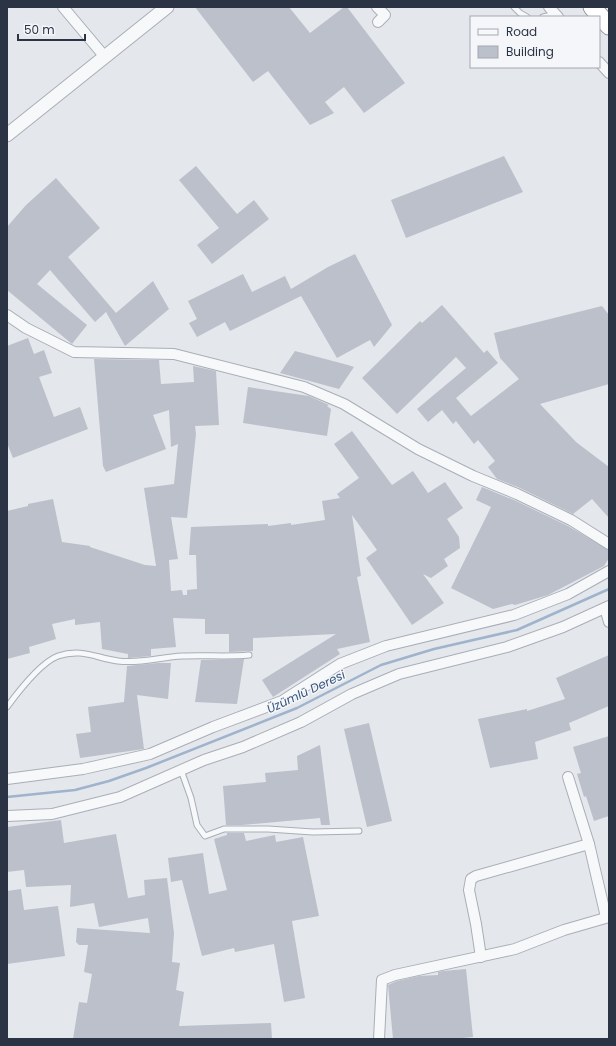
<svg xmlns="http://www.w3.org/2000/svg" width="616" height="1046" font-family="Poppins,sans-serif">
<style>
.lines{fill:none;stroke-linecap:round;stroke-linejoin:round}
.stream{stroke:#9fb4cc;stroke-width:2.5}
.building{fill:#bbc0ca}
.service-casing{stroke:#a9aeb7;stroke-width:7}
.minor-casing{stroke:#a9aeb7;stroke-width:12}
.tertiary-casing{stroke:#a9aeb7;stroke-width:15}
.trunk-casing{stroke:#8b94a3;stroke-width:19}
.service{stroke:#f7f8fa;stroke-width:5}
.minor{stroke:#f7f8fa;stroke-width:10}
.tertiary{stroke:#f7f8fa;stroke-width:13}
.trunk{stroke:#fff;stroke-width:17}
.labels{text-anchor:middle;stroke-width:3;stroke-linejoin:round;paint-order:stroke}
.water-label{font-size:12px;font-style:italic;fill:#34527a;stroke:#f4f6f9}
</style>
<rect width="100%" height="100%" fill="#e4e7ec"/>
<g class="lines">
<!-- stream -->
<polyline class="stream" points="7,797 75,790 109,781 146,768 297,708 381,665 434,649 517,630 609,589"/>
</g>
<!-- building -->
<g class="building">
<polygon points="195,7 289,7 310,33 344,7 347,7 405,83 364,113 344,87 325,102 334,113 310,125 268,71 253,82"/>
<polygon points="504,156 523,192 406,238 391,200"/>
<polygon points="196,166 237,214 254,200 269,219 212,264 197,245 219,228 179,180"/>
<polygon points="56,178 100,228 68,257 116,313 153,281 169,309 125,346 106,312 95,322 50,270 37,284 87,325 72,344 7,290 7,227 26,205"/>
<polygon points="355,254 392,325 374,347 370,340 337,358 301,296 230,331 225,322 197,337 189,323 197,319 188,301 243,274 252,292 285,276 291,289 328,267"/>
<polygon points="442,305 484,353 487,350 498,363 456,398 471,416 519,379 500,358 494,333 602,306 609,315 609,384 540,404 576,442 609,467 609,518 592,499 573,514 520,488 497,479 488,467 495,461 478,440 474,444 456,421 453,424 442,410 428,422 417,409 466,368 456,357 397,414 362,378 420,321 422,323"/>
<polygon points="28,338 34,354 44,350 52,373 39,377 54,417 80,407 88,429 13,458 7,443 7,346"/>
<polygon points="295,351 348,365 354,367 339,389 280,373"/>
<polygon points="94,359 159,360 161,384 194,382 193,366 216,371 219,425 195,426 196,434 187,518 171,517 178,559 169,560 171,591 182,590 183,595 187,595 187,590 197,589 196,555 189,555 191,527 268,524 268,526 291,523 291,525 325,520 322,501 340,498 337,494 359,478 334,444 352,431 392,485 413,471 428,493 445,482 463,508 447,519 459,537 460,548 444,559 448,566 431,578 423,574 444,603 412,625 366,558 377,550 352,515 361,576 357,577 370,642 337,649 340,654 273,697 262,680 336,634 253,638 253,651 229,652 229,634 205,634 205,619 173,618 176,647 151,649 151,656 128,658 128,654 102,649 100,622 75,625 75,619 52,624 56,639 29,647 30,653 7,659 7,511 28,506 28,504 53,499 62,542 90,546 90,547 145,565 156,566 144,488 174,484 178,444 171,447 169,410 153,415 166,449 106,472 103,466"/>
<polygon points="248,387 309,396 329,405 327,406 331,409 327,436 243,423"/>
<polygon points="482,487 514,500 568,526 609,550 609,558 604,566 548,595 515,605 512,604 493,609 451,588 491,507 476,500"/>
<polygon points="609,655 609,706 569,723 571,730 535,742 538,759 490,768 478,719 527,709 527,711 565,699 556,678"/>
<polygon points="244,659 237,704 195,702 201,660"/>
<polygon points="158,663 171,663 168,699 137,695 144,749 80,758 76,734 91,732 88,707 124,702 127,666"/>
<polygon points="369,723 392,821 367,827 344,729"/>
<polygon points="609,736 609,816 594,821 586,796 584,797 577,774 581,773 573,747"/>
<polygon points="320,745 330,825 321,825 320,818 242,825 226,825 223,786 266,782 265,773 298,770 297,756"/>
<polygon points="61,820 64,843 116,834 128,898 145,895 144,880 167,878 174,933 172,962 180,963 176,990 184,992 179,1026 271,1023 272,1039 73,1039 79,1002 87,1003 92,974 84,972 88,945 79,945 76,942 77,928 150,933 148,918 99,927 94,903 70,907 71,885 26,887 24,870 7,872 7,827"/>
<polygon points="227,833 244,833 246,841 275,835 276,842 303,837 319,916 292,921 305,998 284,1002 274,944 235,952 234,948 202,956 182,880 171,882 168,858 203,853 209,894 227,890 214,839 227,835"/>
<polygon points="21,889 24,910 58,906 65,956 7,964 7,891"/>
<polygon points="466,969 473,1037 452,1039 393,1039 388,985 397,981 419,976 438,975 438,972 443,971"/>
</g>
<g class="lines">
<defs>
<g id="service">
<polyline points="514,7 520,13 527,17"/>
<polyline points="543,17 556,14"/>
<path d="M 7,707 C 18,692 40,663 58,656 C 82,648 96,658 118,661 C 140,664 161,657 182,656 C 205,655 227,657 249,655"/>
<polyline points="181,770 191,798 197,825 205,836 224,829 268,829 313,832 359,831"/>
</g>
<g id="minor">
<polyline points="63,7 105,57"/>
<polyline points="377,7 385,15 378,22"/>
<polyline points="549,7 558,17"/>
<polyline points="599,62 609,73"/>
<polyline points="7,315 26,328 74,352 174,354 304,387 344,404 418,449 473,476 517,494 571,520 609,544"/>
<polyline points="605,608 609,622"/>
<polyline points="568,777 589,844 606,917"/>
<polyline points="7,779 83,769 150,754 213,727 282,701 340,664 386,646 514,615 568,594 609,571"/>
<polyline points="7,816 52,814 120,797 204,760 243,747 301,722 352,694 399,674 507,647 563,627 609,606"/>
<polyline points="481,957 476,924 469,890 471,879 476,876 589,844"/>
<polyline points="379,1039 382,980 395,975 515,949 564,930 609,917"/>
</g>
<polyline id="tertiary" points="7,135 167,7"/>
<polyline id="trunk" points="592,7 609,26"/>
</defs>
<!-- service casing -->
<use href="#service" class="service-casing"/>
<!-- minor casing -->
<use href="#minor" class="minor-casing"/>
<!-- tertiary casing -->
<use href="#tertiary" class="tertiary-casing"/>
<!-- trunk casing -->
<use href="#trunk" class="trunk-casing"/>
<!-- service -->
<use href="#service" class="service"/>
<!-- minor -->
<use href="#minor" class="minor"/>
<!-- tertiary -->
<use href="#tertiary" class="tertiary"/>
<!-- trunk -->
<use href="#trunk" class="trunk"/>
</g>
<g class="labels">
<!-- water labels -->
<g class="water-label">
<text transform="translate(306 692) rotate(-25)" y="4">Üzümlü Deresi</text>
</g>
</g>
<!-- border -->
<rect width="616" height="1046" fill="none" stroke="#2b3445" stroke-width="16"/>
<!-- legend -->
<rect x="470" y="16" width="130" height="52" fill="#f4f6f9" stroke="#a4a8b1"/>
<rect x="478" y="29" width="20" height="6" fill="#f7f8fa" stroke="#a4a8b1"/>
<text x="506" y="36" font-size="12" fill="#2b3445">Road</text>
<rect x="478" y="46" width="20" height="12" fill="#bbc0ca" stroke="#a4a8b1"/>
<text x="506" y="56" font-size="12" fill="#2b3445">Building</text>
<!-- scale -->
<path d="M18 34v6h67v-6" fill="none" stroke="#2b3445" stroke-width="2"/>
<text x="24" y="34" font-size="12" fill="#2b3445" stroke="#f4f6f9" stroke-width="3" paint-order="stroke">50 m</text>
</svg>
